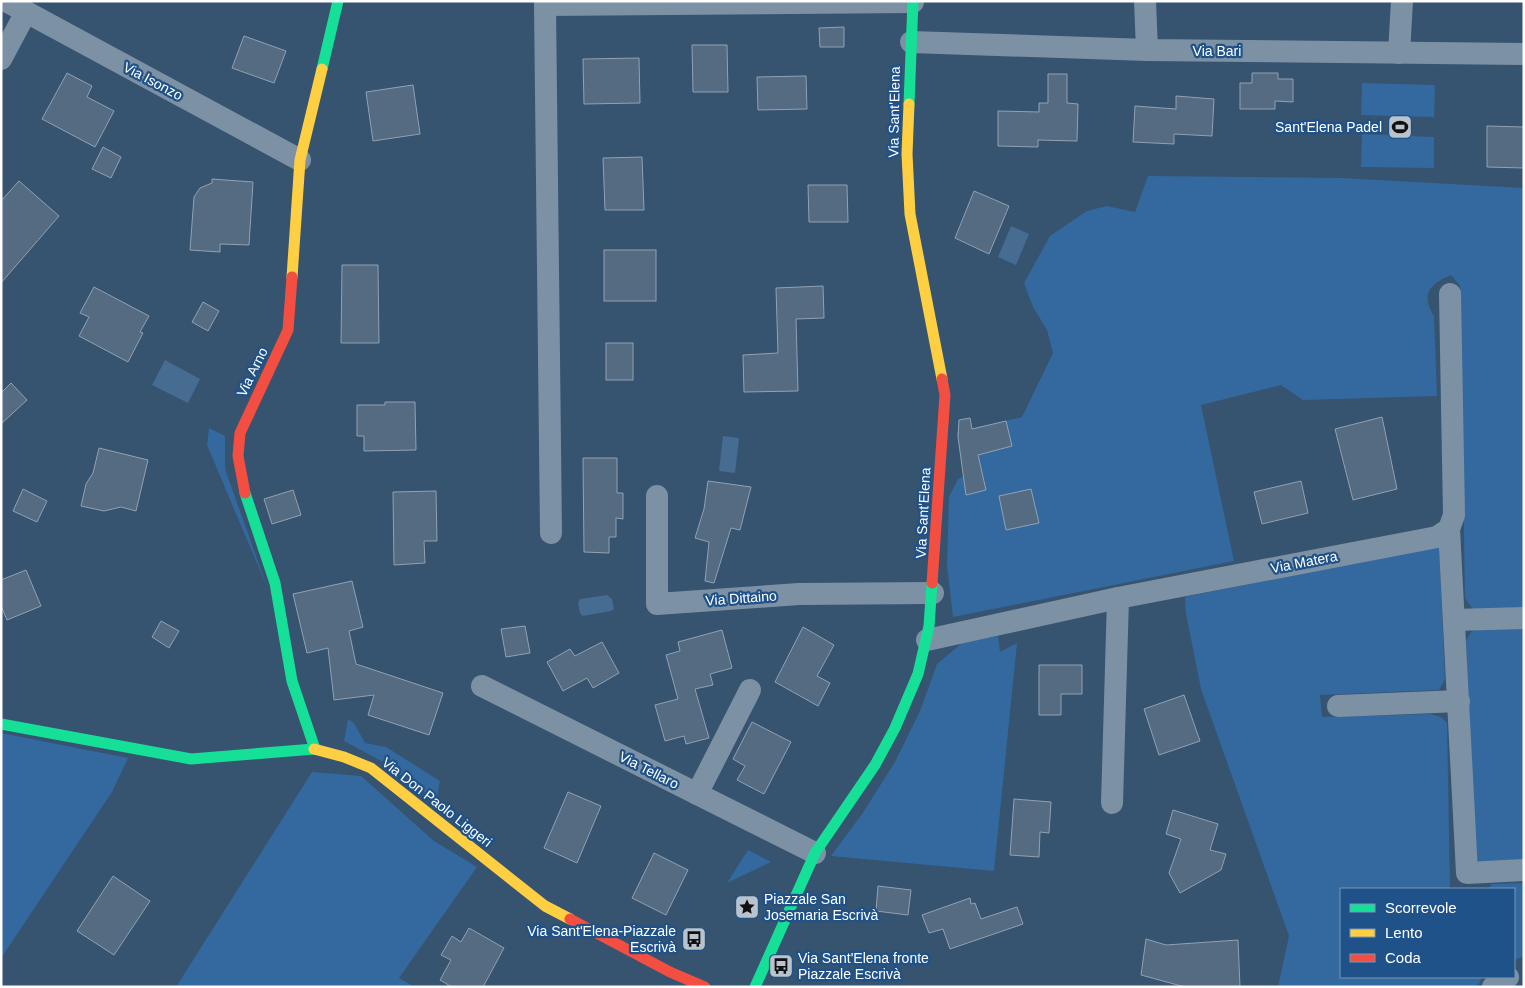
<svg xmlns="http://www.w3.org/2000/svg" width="1525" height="988" font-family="Helvetica,sans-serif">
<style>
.green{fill:#33699e}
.water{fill:#476c92}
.building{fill:#546b82;stroke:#91a2b3}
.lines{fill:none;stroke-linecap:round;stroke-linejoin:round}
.street{stroke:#7d91a5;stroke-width:22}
.fast{stroke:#16e098;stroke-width:11}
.slow{stroke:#ffcf43;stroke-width:11}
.jam{stroke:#f24e42;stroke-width:11}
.labels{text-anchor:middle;stroke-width:4.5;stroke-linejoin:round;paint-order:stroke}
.street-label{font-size:14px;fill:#fff;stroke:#1e5288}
.poi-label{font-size:14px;fill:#fff;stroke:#1e5288;text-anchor:end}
</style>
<rect width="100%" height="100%" fill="#365370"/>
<!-- green -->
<g class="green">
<polygon points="1362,83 1435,85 1434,117 1361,115"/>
<polygon points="1362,134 1434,137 1434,168 1361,167"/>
<path d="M 1148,176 L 1342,178 L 1524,188 L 1524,607 L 1473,610 L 1465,598 L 1460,286 L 1451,275 C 1430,284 1420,294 1434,316 L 1437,396 L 1303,400 L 1281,385 L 1201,405 L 1234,561 L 953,617 L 947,565 L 949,497 L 958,479 L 967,474 L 965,459 L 961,460 L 957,432 L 1022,417 L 1053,353 L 1047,330 L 1033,307 L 1024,283 L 1050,236 L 1087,211 L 1107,206 L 1135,212 Z"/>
<polygon points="209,428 225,436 225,469 267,587 207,445"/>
<polygon points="1439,546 1445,679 1439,690 1320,695 1322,717 1430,714 1441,717 1447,723 1450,889 1341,889 1341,977 1482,977 1479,984 1472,987 1278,987 1289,936 1201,689 1186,614 1185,597"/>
<polygon points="1476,629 1524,629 1524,860 1479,862 1474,855 1466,641 1471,632"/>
<polygon points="998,636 1000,652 1017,643 994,871 831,856 862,814 895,762 920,711 937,664 962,643"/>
<polygon points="348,719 354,723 365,743 386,747 440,781 436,801 383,762 344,741"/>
<polygon points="1,733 128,758 112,792 1,958"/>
<polygon points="312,772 361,776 434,841 477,867 399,978 415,987 176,987"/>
<polygon points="748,850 771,862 727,883"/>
<polygon points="1524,883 1524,956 1514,960 1514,889 1488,889 1492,884"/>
</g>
<!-- water -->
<g class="water">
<polygon points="1011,226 1029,234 1016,265 998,257"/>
<polygon points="165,360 200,379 188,403 152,385"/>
<polygon points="723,436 739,438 735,473 719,471"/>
<polygon points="607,595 612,599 614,609 611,611 583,616 580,613 578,603 580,599"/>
</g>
<!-- building -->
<g class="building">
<polygon points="844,27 844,47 820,47 819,28"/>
<polygon points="244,36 286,51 274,83 232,68"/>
<polygon points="692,45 727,45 728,92 693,92"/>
<polygon points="639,58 640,103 584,104 583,59"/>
<polygon points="67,73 92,86 87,97 114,111 95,147 42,119"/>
<polygon points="1252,73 1278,73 1278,79 1293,79 1293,102 1275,101 1275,109 1240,109 1240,83 1252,83"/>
<polygon points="1048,74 1067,74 1067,103 1078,104 1077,141 1038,140 1038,147 998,146 998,111 1039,112 1039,103 1048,103"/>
<polygon points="806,76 807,109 758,110 757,77"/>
<polygon points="413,85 420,134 373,141 366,92"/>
<polygon points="1176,96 1214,99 1212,136 1174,134 1174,144 1133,142 1135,106 1176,109"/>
<polygon points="1487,126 1524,127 1524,168 1487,167"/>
<polygon points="103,147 121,157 111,178 92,169"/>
<polygon points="642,157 644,210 605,210 603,158"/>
<polygon points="212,179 253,182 249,245 220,244 220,252 190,250 194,197 200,188 212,183"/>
<polygon points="19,181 59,216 1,283 1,201"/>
<polygon points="808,185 847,185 848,222 809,222"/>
<polygon points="974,191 1009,206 989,254 955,238"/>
<rect x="604" y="250" width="52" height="51"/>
<polygon points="342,265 378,265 379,343 341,343"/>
<polygon points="823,286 824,318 796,319 798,391 744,392 743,355 778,353 776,288"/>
<polygon points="94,287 149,316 140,332 143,333 128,362 79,336 89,317 80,313"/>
<polygon points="203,302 219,311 208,331 192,322"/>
<rect x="606" y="343" width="27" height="37"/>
<polygon points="11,383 27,400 1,424 1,393"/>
<polygon points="385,402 415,402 416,450 364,451 364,436 357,436 357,405 385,405"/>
<polygon points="1382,417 1397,489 1353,500 1335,429"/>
<polygon points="970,418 972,429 1006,421 1012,446 978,455 986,490 966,495 958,437 959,420"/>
<polygon points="99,448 148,460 136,511 121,507 104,511 81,506 86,484 93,473"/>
<polygon points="583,458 617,458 617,493 623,493 623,519 616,518 616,537 609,537 609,553 584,552"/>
<polygon points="708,481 751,487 740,530 731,528 714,583 705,581 709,542 695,538 704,509"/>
<polygon points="1301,481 1308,513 1262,524 1254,492"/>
<polygon points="23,489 47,501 37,522 13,511"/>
<polygon points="1031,489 1039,523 1006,530 999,496"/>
<polygon points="293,490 301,515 272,524 264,499"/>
<polygon points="436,491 437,541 424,541 425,563 394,565 393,492"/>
<polygon points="26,570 41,606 7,620 1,606 1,580"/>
<polygon points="352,581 363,627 349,631 356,664 443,693 429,735 368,715 374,695 334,700 328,648 307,653 293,594"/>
<polygon points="161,621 179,631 169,648 152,637"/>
<polygon points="525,626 530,653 506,657 501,629"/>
<polygon points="803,627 834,645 817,676 830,683 818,706 775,682"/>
<polygon points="722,630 732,668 710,674 713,685 695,689 709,738 686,744 684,736 665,741 655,705 678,699 666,655 680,651 678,642"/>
<polygon points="602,642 619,673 593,688 587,678 563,691 547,662 570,649 575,656"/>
<polygon points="1039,665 1082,665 1082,694 1061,694 1061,715 1039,715"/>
<polygon points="1184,695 1200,741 1159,755 1144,709"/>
<polygon points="752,722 791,742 764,794 737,780 745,766 733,759"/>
<polygon points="568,792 601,806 577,863 544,848"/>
<polygon points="1014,799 1051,802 1049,833 1040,832 1039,857 1010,855"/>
<polygon points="1173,810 1218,824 1210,850 1226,854 1221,870 1180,893 1169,873 1181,839 1166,834"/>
<polygon points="654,853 688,870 666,915 632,898"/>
<polygon points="113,876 150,901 114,955 77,931"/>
<polygon points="878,886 911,890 908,915 876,911"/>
<polygon points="970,898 971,904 975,903 981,919 1017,907 1023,924 950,949 943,929 929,933 922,915"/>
<polygon points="469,928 504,948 483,987 452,987 440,980 451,960 441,955 452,936 461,942"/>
<polygon points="1146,939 1166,945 1238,940 1240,987 1185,987 1141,975"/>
</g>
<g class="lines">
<!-- street -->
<g class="street">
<polyline points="6,1 300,160"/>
<polyline points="545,1 545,5 913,2"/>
<polyline points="1145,1 1147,50"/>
<polyline points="545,5 551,533"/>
<polyline points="911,42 1147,50 1524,54"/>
<polyline points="1399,53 1402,1"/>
<polyline points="1,59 26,12"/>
<polyline points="657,496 657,604 799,594 933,593"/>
<polyline points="1449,529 1467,873 1524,870"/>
<polyline points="1454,620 1524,618"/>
<polyline points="927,640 1118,598 1437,537 1449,529 1454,515 1450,294"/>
<polyline points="482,686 815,853"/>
<polyline points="1338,706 1459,701"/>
<polyline points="697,794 750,690"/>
<polyline points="1112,803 1118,598"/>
<polyline points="1493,987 1508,977"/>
</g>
<!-- fast -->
<g class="fast">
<polyline points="322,69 338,1"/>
<polyline points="909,104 913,1"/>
<polyline points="245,493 275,583 292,681 315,749"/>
<polyline points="1,724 191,759 314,749"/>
<polyline points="755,987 815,853 875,765 895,728 918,674 929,626 932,583"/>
</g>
<!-- slow -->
<g class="slow">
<polyline points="909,104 907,154 910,214 942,379"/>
<polyline points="292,277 300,160 322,69"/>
<polyline points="314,749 344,757 371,768 545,906 570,919"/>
</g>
<!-- jam -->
<g class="jam">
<polyline points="245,493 238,456 240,433 288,330 292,277"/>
<polyline points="932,583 945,395 942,379"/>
<polyline points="570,919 670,972 705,987"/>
</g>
</g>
<!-- icons -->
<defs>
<symbol id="stadium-square" viewBox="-11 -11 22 22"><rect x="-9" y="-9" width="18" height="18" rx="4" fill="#b9c3cd" stroke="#1e5288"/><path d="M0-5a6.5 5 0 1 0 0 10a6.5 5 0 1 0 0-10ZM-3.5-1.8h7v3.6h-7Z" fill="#111"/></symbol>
<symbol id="sight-square" viewBox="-11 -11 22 22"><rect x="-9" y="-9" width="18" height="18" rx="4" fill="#b9c3cd" stroke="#1e5288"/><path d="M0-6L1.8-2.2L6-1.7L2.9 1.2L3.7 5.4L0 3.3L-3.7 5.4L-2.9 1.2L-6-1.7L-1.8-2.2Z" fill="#111"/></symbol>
<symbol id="bus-square" viewBox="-11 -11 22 22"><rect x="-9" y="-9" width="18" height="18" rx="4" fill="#b9c3cd" stroke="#1e5288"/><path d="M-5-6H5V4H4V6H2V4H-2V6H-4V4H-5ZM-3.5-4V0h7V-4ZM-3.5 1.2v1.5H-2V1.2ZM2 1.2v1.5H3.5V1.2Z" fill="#111"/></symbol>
</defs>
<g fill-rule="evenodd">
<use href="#stadium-square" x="1386" y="113" width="28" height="28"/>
<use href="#sight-square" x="733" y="893" width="28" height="28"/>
<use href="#bus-square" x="680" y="925" width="28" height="28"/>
<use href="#bus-square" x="767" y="952" width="28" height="28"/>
</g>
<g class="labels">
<!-- street labels -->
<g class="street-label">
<text x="1217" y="56">Via Bari</text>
<text transform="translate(153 81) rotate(28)" y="5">Via Isonzo</text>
<text transform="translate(894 112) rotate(-89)" y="5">Via Sant'Elena</text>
<text transform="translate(252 372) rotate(-64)" y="5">Via Arno</text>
<text transform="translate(923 513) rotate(-87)" y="5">Via Sant'Elena</text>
<text transform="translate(1304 562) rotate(-11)" y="5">Via Matera</text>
<text transform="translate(741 598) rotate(-4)" y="5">Via Dittaino</text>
<text transform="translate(649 770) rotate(27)" y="5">Via Tellaro</text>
<text transform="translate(437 802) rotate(38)" y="5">Via Don Paolo Liggeri</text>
</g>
<!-- poi labels -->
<g class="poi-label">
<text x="1382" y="132">Sant'Elena Padel</text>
<text x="764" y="904" text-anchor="start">Piazzale San<tspan x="764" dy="16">Josemaria Escrivà</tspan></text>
<text x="676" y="936">Via Sant'Elena-Piazzale<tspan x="676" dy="16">Escrivà</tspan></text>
<text x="798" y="963" text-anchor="start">Via Sant'Elena fronte<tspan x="798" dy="16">Piazzale Escrivà</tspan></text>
</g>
</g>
<!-- border -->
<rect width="1525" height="988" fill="none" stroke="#ffffff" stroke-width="5"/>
<!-- legend -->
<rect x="1340" y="888" width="175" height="90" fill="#1e5288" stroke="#7897b8"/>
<rect x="1350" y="904" width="25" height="8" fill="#16e098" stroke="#7897b8"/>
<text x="1385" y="913" font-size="15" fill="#ffffff">Scorrevole</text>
<rect x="1350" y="929" width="25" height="8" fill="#ffcf43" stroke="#7897b8"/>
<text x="1385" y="938" font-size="15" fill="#ffffff">Lento</text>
<rect x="1350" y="954" width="25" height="8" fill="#f24e42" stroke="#7897b8"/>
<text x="1385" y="963" font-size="15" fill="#ffffff">Coda</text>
</svg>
